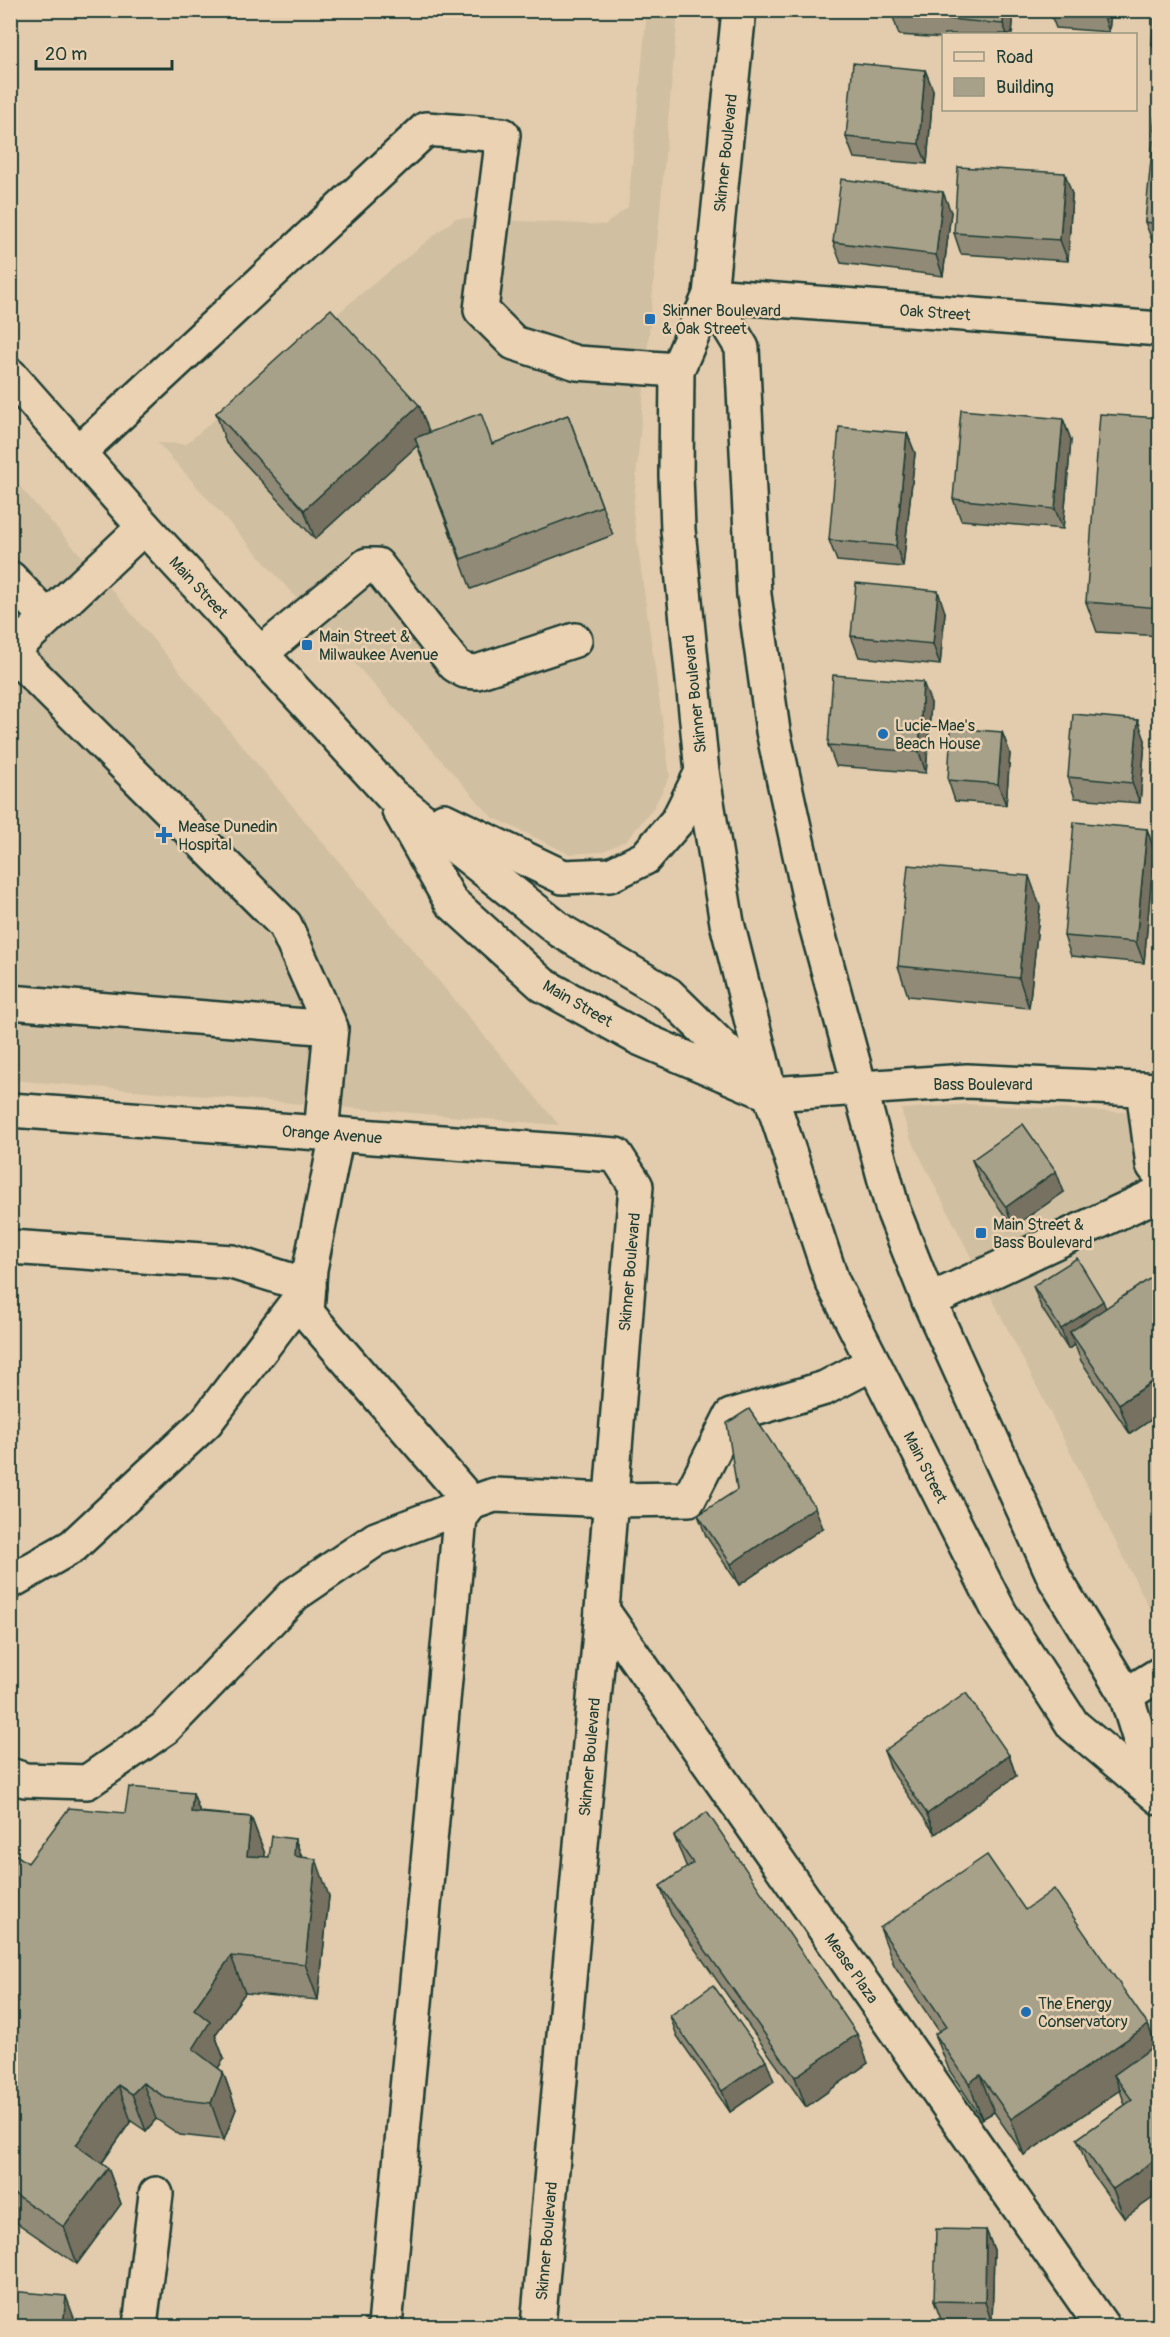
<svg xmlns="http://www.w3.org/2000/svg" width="1170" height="2337" font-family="Pangolin,sans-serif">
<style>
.built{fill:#d1bfa2}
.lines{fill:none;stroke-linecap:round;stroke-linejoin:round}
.minor-casing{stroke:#1f3d34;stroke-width:38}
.major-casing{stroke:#1f3d34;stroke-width:38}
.minor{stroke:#ead2b2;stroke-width:33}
.major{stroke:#ead2b2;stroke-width:33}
.wall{fill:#908a77;stroke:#1f3d34;stroke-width:1.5}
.shaded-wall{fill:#767161;stroke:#1f3d34;stroke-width:1.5}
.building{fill:#a8a18a;stroke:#1f3d34;stroke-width:1.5}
.poi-dot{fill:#1f6fb2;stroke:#ead2b2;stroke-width:2}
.labels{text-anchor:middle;stroke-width:5;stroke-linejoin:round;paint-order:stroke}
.street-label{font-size:16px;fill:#1f3d34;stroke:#ead2b2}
.poi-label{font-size:16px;fill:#1f3d34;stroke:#ead2b2;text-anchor:start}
</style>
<rect width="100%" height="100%" fill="#e2ccad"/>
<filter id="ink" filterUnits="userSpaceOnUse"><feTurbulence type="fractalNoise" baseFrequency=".0167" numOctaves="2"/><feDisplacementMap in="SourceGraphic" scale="12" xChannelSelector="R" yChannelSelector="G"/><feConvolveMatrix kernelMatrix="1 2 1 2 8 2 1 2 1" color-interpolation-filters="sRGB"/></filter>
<g filter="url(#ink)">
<!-- built -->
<g class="built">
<polygon points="647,11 678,11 633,512 670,776 654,807 627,840 602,852 569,854 492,817 158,443 186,444 356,298 456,218 605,225 628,207"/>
<polygon points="10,476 112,590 559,1125 11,1080"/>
<polygon points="968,1104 1159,1114 1159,1627 910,1137 901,1109"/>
</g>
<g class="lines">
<defs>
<g id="minor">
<polyline points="710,295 1160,329"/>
<polyline points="10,375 144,527 391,795 561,931 668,994 770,1094"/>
<polyline points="78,453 426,129 503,135 481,310 514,343 577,363 677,370"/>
<polyline points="10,578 47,618"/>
<polyline points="11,652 285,925 331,1028"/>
<polyline points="10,653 144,527"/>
<polyline points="260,654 367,565 377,565 455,665 465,671 477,672 575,640"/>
<polyline points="399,810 451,902 543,985 639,1038 770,1094 967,1081 1160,1090"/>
<polyline points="444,820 563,877 610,875 645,858 678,820 702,772"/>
<polyline points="10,1002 331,1028 321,1133"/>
<polyline points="1143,1089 1153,1165 1160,1174"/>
<polyline points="10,1110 616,1155 636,1186 602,1610 538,2326"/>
<polyline points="10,1247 232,1262 309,1286 206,1422 73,1546 10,1582"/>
<polyline points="929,1301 1160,1193"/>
<polyline points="602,1610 1102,2326"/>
<polyline points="1126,1695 1160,1674"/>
<polyline points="10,1775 25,1780 87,1782 165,1728 295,1594 376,1539 471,1503 307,1313 310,1269 337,1134"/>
<polyline points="140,2326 156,2194"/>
<polyline points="385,2326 460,1518 471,1503 494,1495 611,1500 689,1499 731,1416 825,1388 873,1363"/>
</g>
<g id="major">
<polyline points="739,10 710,295 677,370 676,475 678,530 702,772 727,923 770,1094 832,1281 1000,1613 1073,1725 1160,1798"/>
<polyline points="710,295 742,348 754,595 773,731 813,914 893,1210 929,1301 1055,1579 1126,1695 1157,1794"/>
</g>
</defs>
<!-- minor casing -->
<use href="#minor" class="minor-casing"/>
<!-- major casing -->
<use href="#major" class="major-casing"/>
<!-- minor -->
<use href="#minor" class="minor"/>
<!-- major -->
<use href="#major" class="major"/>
</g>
<!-- wall -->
<g class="wall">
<polygon points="892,10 1014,10 1012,34 944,34 944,38 899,35 892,14"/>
<polygon points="1049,10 1111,10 1109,32 1056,28"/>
<polygon points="1160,10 1160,65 1152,44"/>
<polygon points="925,70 933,90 927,164 854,158 846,137"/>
<polygon points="1160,117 1160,244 1153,243 1145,222"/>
<polygon points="1072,194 1068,261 961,254 954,233"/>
<polygon points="951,212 943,276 841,263 833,242"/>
<polygon points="419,405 429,433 492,444 568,415 613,535 471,589 417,445 315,539 226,443 216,413"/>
<polygon points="1160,418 1160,636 1097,632 1086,602"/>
<polygon points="1063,419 1071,440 1063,529 961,520 953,499"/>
<polygon points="907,433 915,453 903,567 837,561 829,540"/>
<polygon points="945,612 940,665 859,657 851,636"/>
<polygon points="931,703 926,773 836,766 828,745"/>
<polygon points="1002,732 1010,753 1006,805 955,801 948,780"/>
<polygon points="1145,740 1140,803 1075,798 1068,777"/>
<polygon points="1147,829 1154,850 1144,963 1071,956 1064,936"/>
<polygon points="1040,906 1029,1008 908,996 898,966"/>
<polygon points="972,1160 1064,1192 1013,1227 980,1181"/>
<polygon points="1160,1272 1160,1419 1158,1415 1130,1434 1081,1361 1075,1345 1068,1349 1041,1307 1033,1286 1106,1308"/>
<polygon points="698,1515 823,1528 739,1585 706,1536"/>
<polygon points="884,1751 1009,1755 1016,1776 935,1834 892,1772"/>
<polygon points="193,1793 200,1812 251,1817 265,1854 264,1857 269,1857 295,1839 302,1857 329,1896 318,2000 245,1993 215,2035 224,2059 218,2068 223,2072 236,2109 224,2140 180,2135 156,2119 146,2131 131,2121 102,2163 108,2168 121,2204 77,2264 10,2218 10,1851 28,1863 125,1813"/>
<polygon points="674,1836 868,2063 806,2107 671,1915 660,1886 687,1868"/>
<polygon points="1025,1910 1148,2025 1156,2045 1124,2218 1088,2168 1077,2139 1125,2105 1120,2090 1024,2155 994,2112 982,2119 949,2070 935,2034 939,2031 894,1965 880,1928"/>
<polygon points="670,2016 774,2081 730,2112 677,2036"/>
<polygon points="986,2230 994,2250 992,2323 942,2322 934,2301"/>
</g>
<!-- shaded-wall -->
<g class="shaded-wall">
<polygon points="1004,10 1014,10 1012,34 1007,34 1003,24"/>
<polygon points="1102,10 1111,10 1109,32 1102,11"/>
<polygon points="925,70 933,90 927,164 919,144"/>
<polygon points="1065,173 1072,194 1068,261 1060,240"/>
<polygon points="943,192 951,212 943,276 936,255"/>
<polygon points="419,405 430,434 315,539 304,510"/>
<polygon points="1063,419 1071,440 1063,529 1055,509"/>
<polygon points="907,433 915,453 903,567 896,546"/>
<polygon points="938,591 945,612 940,665 933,644"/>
<polygon points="923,682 931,703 926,773 919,752"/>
<polygon points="1138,720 1145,740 1140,803 1132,783"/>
<polygon points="1002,732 1010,753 1006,805 998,784"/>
<polygon points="1147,829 1154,850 1144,963 1136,942"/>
<polygon points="1029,876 1040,906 1029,1008 1019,978"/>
<polygon points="1056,1171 1064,1192 1013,1227 1006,1207"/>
<polygon points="1103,1301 1111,1321 1070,1332 1075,1345 1068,1349 1061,1329"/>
<polygon points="1160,1377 1160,1409 1151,1396 1158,1415 1130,1434 1119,1404"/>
<polygon points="815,1507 823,1528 739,1585 731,1564"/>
<polygon points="1009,1755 1016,1776 935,1834 927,1814"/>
<polygon points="193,1793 206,1830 191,1812"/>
<polygon points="251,1817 265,1854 260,1893 247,1856"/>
<polygon points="295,1839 308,1876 294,1856"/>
<polygon points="316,1859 329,1896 318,2000 305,1964"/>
<polygon points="231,1956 245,1993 215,2035 224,2059 206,2086 193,2049 194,2009"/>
<polygon points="1148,2025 1160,2056 1114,2075 1120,2090 1024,2155 1011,2119"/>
<polygon points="857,2034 868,2063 806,2107 795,2077"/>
<polygon points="766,2060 774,2081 730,2112 722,2091"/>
<polygon points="223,2072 236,2109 224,2140 211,2103"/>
<polygon points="980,2075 994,2112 982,2119 969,2083"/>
<polygon points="143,2083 156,2119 146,2131 132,2094"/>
<polygon points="118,2085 131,2121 89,2181 76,2145"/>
<polygon points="1160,2156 1160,2193 1124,2218 1113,2189"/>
<polygon points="108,2168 121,2204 77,2264 64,2227"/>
<polygon points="986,2230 994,2250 992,2323 985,2302"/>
<polygon points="66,2296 77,2326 63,2326"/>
</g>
<!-- building -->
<g class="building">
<polygon points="892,10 1004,10 1003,24 892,14"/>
<polygon points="1154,10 1160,10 1160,45 1152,44"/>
<polygon points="853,63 925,70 919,144 846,137"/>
<polygon points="1155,117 1160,117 1160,224 1145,222"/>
<polygon points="958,167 1065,173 1060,240 954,233"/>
<polygon points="841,179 943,192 936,255 833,242"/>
<polygon points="331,309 419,405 304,510 216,413"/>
<polygon points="961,410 1063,419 1055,509 953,499"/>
<polygon points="481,413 492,444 568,415 602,506 461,559 415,438"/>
<polygon points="1100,414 1160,418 1160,608 1086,602"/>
<polygon points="839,427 907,433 896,546 829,540"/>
<polygon points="856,583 938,591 933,644 851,636"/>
<polygon points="833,675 923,682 919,752 828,745"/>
<polygon points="1073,714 1138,720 1132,783 1068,777"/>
<polygon points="951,728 1002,732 998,784 948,780"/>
<polygon points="1074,822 1147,829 1136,942 1064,936"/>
<polygon points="908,865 1029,876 1019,978 898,966"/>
<polygon points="1023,1124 1056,1171 1006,1207 972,1160"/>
<polygon points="1077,1258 1103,1301 1061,1329 1033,1286"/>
<polygon points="1160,1272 1160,1377 1119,1404 1070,1332"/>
<polygon points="1160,1390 1160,1409 1151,1396"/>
<polygon points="749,1409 815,1507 731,1564 698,1515 737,1490 727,1423"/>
<polygon points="966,1693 1009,1755 927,1814 884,1751"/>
<polygon points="129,1787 193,1793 191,1812 251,1817 247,1856 269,1857 272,1836 295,1839 294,1856 316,1859 305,1964 231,1956 194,2009 210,2022 193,2049 223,2072 211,2103 166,2098 143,2083 132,2094 118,2085 76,2145 108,2168 64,2227 10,2191 10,1851 28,1863 69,1808 125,1813"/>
<polygon points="707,1812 857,2034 795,2077 660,1886 693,1863 674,1836"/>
<polygon points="987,1855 1025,1910 1054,1889 1148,2025 1011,2119 980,2075 969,2083 935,2034 947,2026 880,1928"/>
<polygon points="713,1985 766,2060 722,2091 670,2016"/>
<polygon points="1160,2042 1160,2156 1113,2189 1077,2139 1132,2100 1114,2075"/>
<polygon points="936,2229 986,2230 985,2302 934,2301"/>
<polygon points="10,2291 66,2296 63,2326 10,2326"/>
</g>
</g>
<!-- markers -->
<g class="poi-dot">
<rect x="644" y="313" width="12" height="12" rx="3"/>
<rect x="301" y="639" width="12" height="12" rx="3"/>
<circle cx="883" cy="734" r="6"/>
<path d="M161 826h6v6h6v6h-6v6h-6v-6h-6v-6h6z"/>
<rect x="975" y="1227" width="12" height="12" rx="3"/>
<circle cx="1026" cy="2012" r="6"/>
</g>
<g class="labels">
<!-- street labels -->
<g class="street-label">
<text transform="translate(725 153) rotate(-84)" y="6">Skinner Boulevard</text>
<text transform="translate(935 312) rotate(4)" y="6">Oak Street</text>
<text transform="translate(199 587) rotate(47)" y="6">Main Street</text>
<text transform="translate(694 694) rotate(-96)" y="6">Skinner Boulevard</text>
<text transform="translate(578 1003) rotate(30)" y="6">Main Street</text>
<text x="983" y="1090">Bass Boulevard</text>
<text transform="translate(332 1134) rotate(4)" y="6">Orange Avenue</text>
<text transform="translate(629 1272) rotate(-85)" y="6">Skinner Boulevard</text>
<text transform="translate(926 1467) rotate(63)" y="6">Main Street</text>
<text transform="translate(589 1757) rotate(-85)" y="6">Skinner Boulevard</text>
<text transform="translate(852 1968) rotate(55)" y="6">Mease Plaza</text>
<text transform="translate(546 2241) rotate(-85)" y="6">Skinner Boulevard</text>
</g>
<!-- poi labels -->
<g class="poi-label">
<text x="662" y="316">Skinner Boulevard<tspan x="662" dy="18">&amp; Oak Street</tspan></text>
<text x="319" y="642">Main Street &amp;<tspan x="319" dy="18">Milwaukee Avenue</tspan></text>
<text x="895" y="731">Lucie-Mae's<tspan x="895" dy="18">Beach House</tspan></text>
<text x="178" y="832">Mease Dunedin<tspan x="178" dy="18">Hospital</tspan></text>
<text x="993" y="1230">Main Street &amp;<tspan x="993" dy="18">Bass Boulevard</tspan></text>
<text x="1038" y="2009">The Energy<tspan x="1038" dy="18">Conservatory</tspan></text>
</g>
</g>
<!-- margin -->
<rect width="1170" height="2337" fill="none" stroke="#ead2b2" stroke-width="36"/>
<rect x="18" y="18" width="1134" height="2301" fill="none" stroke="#1f3d34" stroke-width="2" filter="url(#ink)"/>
<!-- legend -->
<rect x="942" y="33" width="195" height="78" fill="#ead2b2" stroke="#999680" stroke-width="1.5"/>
<rect x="954" y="52" width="30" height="9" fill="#ead2b2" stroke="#999680" stroke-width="1.5"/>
<text x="996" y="63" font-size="18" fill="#1f3d34">Road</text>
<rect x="954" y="78" width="30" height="18" fill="#a8a18a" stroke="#999680" stroke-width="1.5"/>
<text x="996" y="93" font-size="18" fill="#1f3d34">Building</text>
<!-- scale -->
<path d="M36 60v9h136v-9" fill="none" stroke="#1f3d34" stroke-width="3"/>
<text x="45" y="60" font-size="18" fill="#1f3d34" stroke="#ead2b2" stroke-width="4.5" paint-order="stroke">20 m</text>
</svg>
